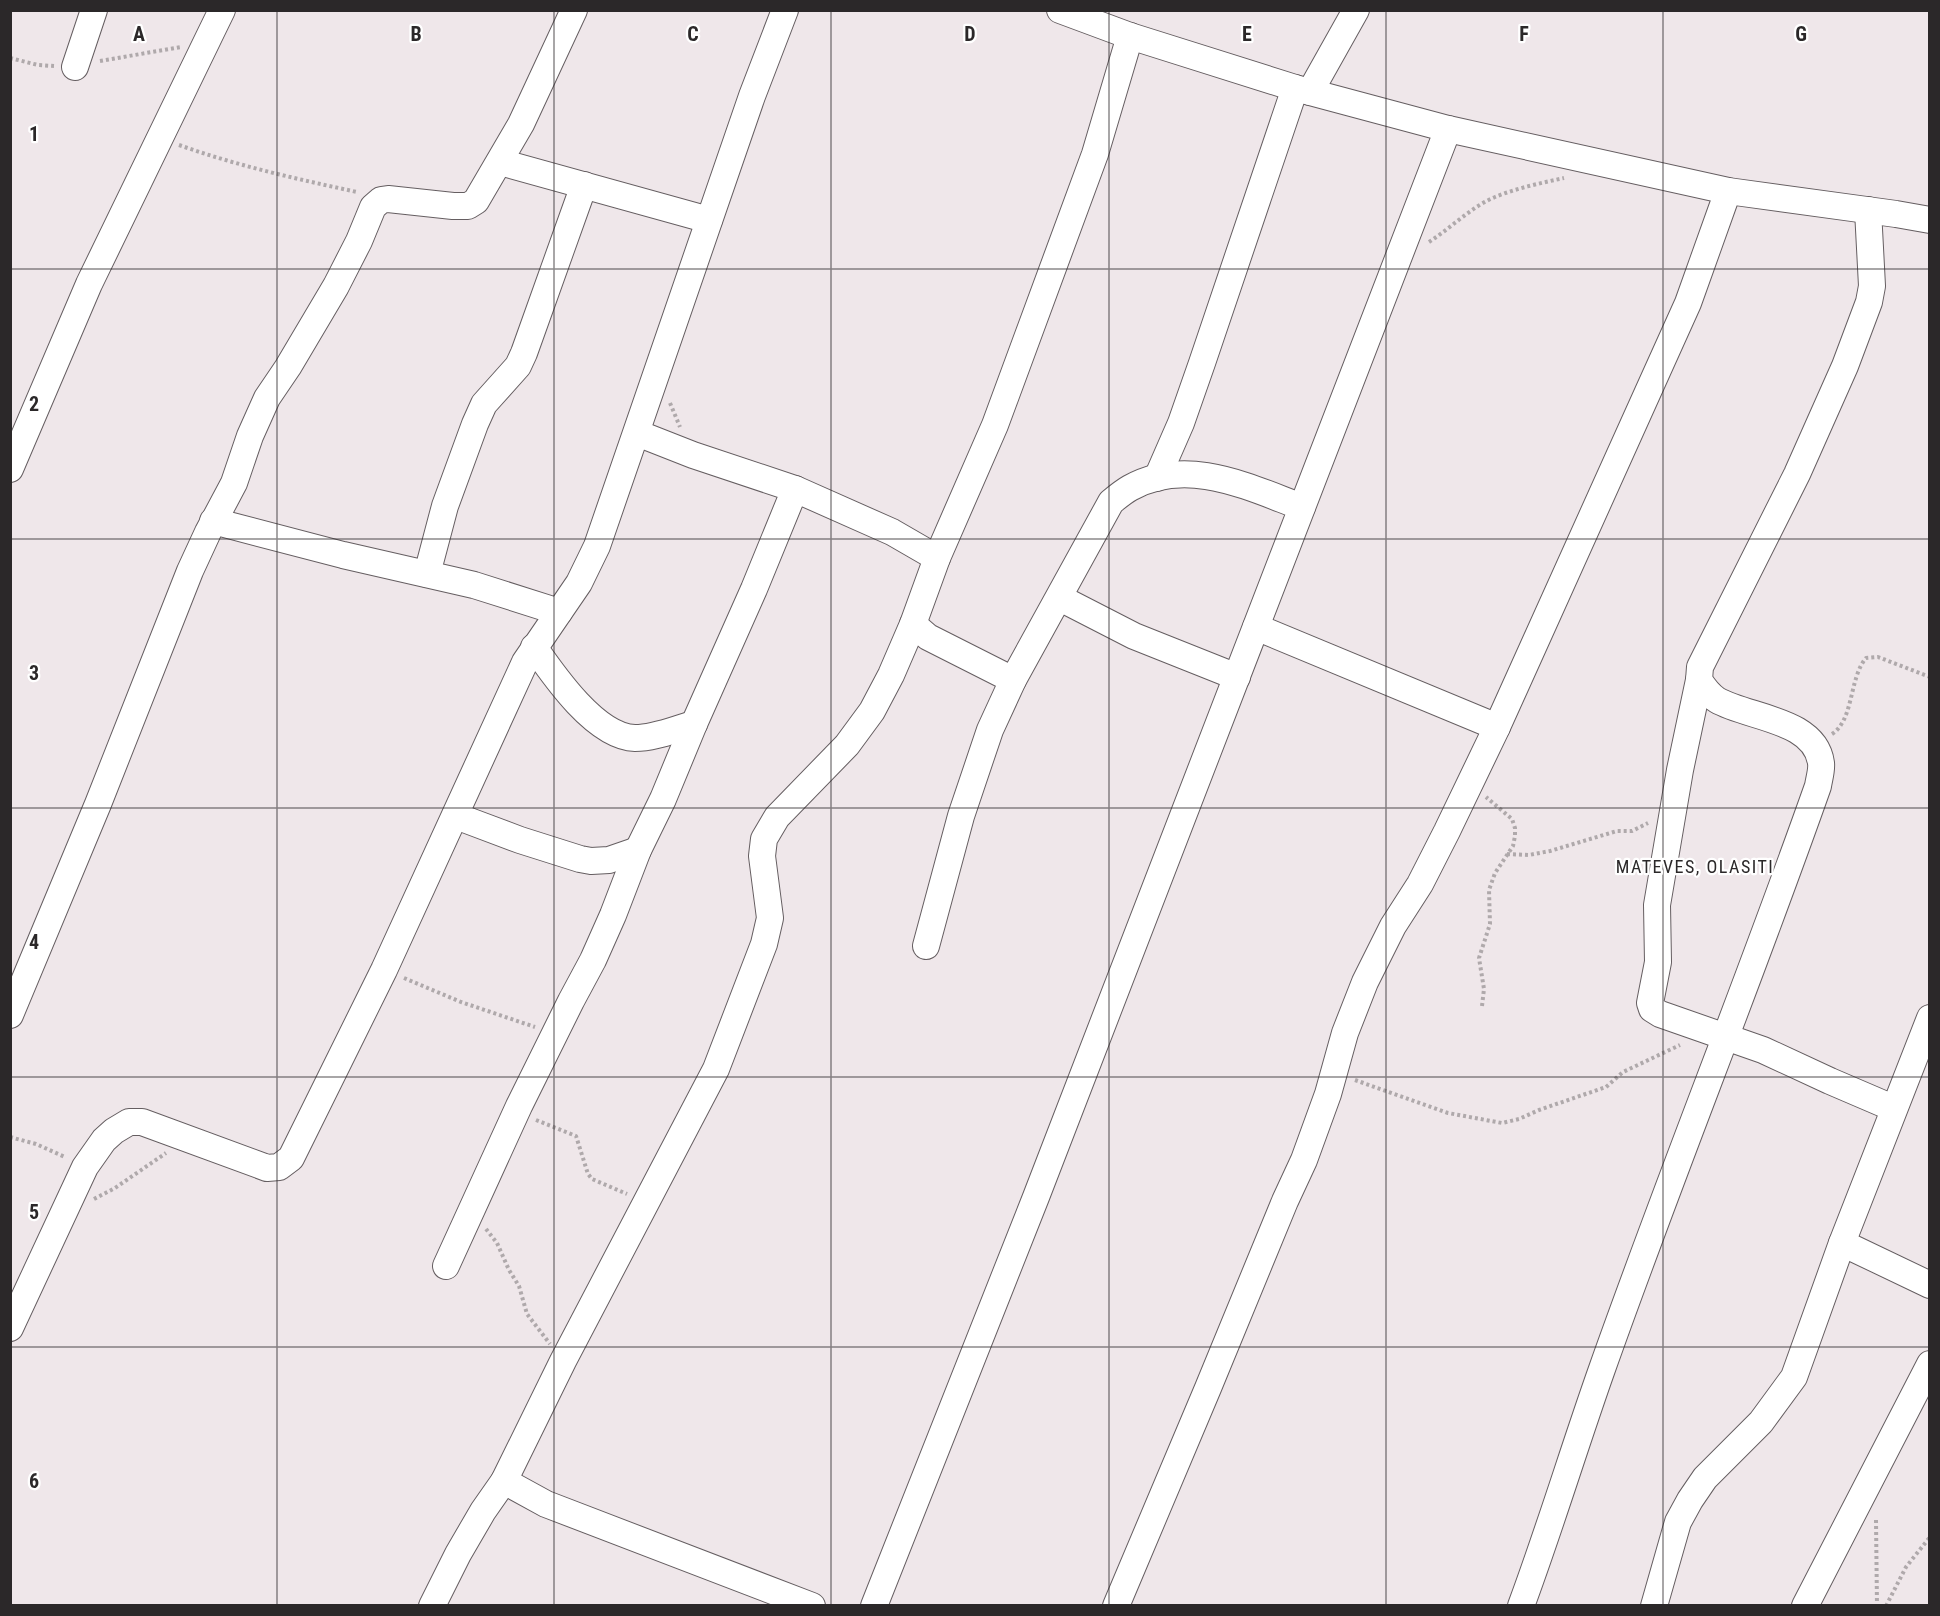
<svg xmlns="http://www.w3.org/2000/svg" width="1940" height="1616" font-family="'Roboto Condensed',sans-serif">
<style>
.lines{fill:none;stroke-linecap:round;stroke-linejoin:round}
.minor-casing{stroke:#655e61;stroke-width:28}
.path{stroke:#afa9ab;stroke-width:4;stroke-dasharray:3 3;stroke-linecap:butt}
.minor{stroke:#fff;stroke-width:26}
.grid{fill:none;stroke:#2b2829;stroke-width:1.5;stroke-opacity:0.55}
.labels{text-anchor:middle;stroke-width:4.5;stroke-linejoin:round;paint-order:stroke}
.neighbourhood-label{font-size:18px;letter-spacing:1.5px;fill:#2b2829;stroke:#fff}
.grid-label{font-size:20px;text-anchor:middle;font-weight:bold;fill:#2b2829;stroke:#fff;stroke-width:4.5;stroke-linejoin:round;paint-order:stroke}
</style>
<rect width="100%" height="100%" fill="#efe7ea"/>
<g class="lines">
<defs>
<g id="minor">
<polyline points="1060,10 1130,36 1295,88 1448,129 1728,191 1896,214 1930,220"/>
<polyline points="75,67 94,10"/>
<polyline points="1310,92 1356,10"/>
<polyline points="500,162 709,220"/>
<polyline points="637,433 693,455 795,489 892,532 937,558"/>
<polyline points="10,469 89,284 222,10"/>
<polyline points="1157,478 1181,423 1202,363 1295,88"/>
<polyline points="213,521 343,555 474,585 559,612"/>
<polyline points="427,574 445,506 475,424 484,404 518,366 524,353 584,185"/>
<polyline points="1060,598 1134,636 1237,677"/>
<polyline points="913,624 928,637 1013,680"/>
<polyline points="1256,627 1497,727"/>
<path d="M 534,647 C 554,676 596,737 635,738 C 655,738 675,729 694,724"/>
<polyline points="1699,680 1680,770 1657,905 1658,962 1650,1003 1652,1009 1660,1014 1763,1050 1830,1081 1893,1108"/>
<polyline points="456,816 520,840 580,859 591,861 609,860 638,850"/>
<path d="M 926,946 L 961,816 L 990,730 L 1013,680 L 1111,502 C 1117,497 1123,492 1130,488 C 1187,456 1248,487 1302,507"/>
<polyline points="10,1015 98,804 190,571 208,532 234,483 250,436 267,398 288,367 336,286 359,241 373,207 381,200 388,199 453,206 468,206 476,201 521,124 574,10"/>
<polyline points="1842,1243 1930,1285"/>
<polyline points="446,1266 519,1106 571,1001 593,960 613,915 638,850 663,799 694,724 754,589 795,489"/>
<polyline points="10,1328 85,1167 104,1140 114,1131 129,1122 142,1122 267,1168 279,1167 291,1158 384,970 525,662 579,583 597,546 752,96 785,10"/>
<polyline points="504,1481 546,1504 812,1606"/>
<polyline points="432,1606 458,1554 483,1511 504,1481 563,1361 716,1069 764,944 770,918 762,856 764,839 777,817 847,745 872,711 891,675 913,624 937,558 995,425 1095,154 1130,36"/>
<polyline points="874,1606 1036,1197 1448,129"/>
<polyline points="1116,1606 1208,1388 1285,1201 1304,1160 1328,1094 1345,1033 1365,982 1393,926 1420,884 1447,831 1497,727 1688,303 1728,191"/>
<path d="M 1521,1606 C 1550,1528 1574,1448 1602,1369 C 1671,1174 1749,982 1818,786 C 1819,779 1822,770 1821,763 C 1815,719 1748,718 1717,700 C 1709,695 1704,688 1699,680 L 1700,667 L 1797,474 L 1845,366 L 1869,302 L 1872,286 L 1868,210"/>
<polyline points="1654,1606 1678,1522 1690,1500 1705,1478 1761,1422 1794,1377 1842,1243 1930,1018"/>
<polyline points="1805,1606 1930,1364"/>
</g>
</defs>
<!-- minor casing -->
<use href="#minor" class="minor-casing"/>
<!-- path -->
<g class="path">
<polyline points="10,58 38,65 54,66"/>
<polyline points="100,61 181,47"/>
<path d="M 179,145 C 238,166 297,179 357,192"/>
<path d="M 1429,242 C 1451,228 1471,207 1495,197 C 1517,188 1541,183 1564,178"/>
<polyline points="670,403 680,427"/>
<path d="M 1832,734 C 1854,720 1849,678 1866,658 L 1878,657 L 1930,677"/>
<polyline points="1507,854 1529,855 1550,851 1617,831 1632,831 1648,823"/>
<polyline points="404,978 461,1002 535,1027"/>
<polyline points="1482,1006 1484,989 1479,958 1490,924 1489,890 1495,873 1513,846 1515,836 1515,828 1512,819 1486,797"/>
<polyline points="1355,1080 1448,1113 1502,1123 1519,1119 1539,1110 1606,1087 1623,1072 1680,1045"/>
<polyline points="536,1120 576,1136 588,1174 592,1179 627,1194"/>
<polyline points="10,1137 36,1144 65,1157"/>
<polyline points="94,1199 115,1188 166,1153"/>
<polyline points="486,1229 497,1243 509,1270 519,1286 527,1314 550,1344"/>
<polyline points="1876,1520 1877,1606"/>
<polyline points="1886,1606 1906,1567 1930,1537"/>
</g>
<!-- minor -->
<use href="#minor" class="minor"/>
</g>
<!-- grid -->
<path class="grid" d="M 277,10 L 277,1606M 554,10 L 554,1606M 831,10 L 831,1606M 1109,10 L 1109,1606M 1386,10 L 1386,1606M 1663,10 L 1663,1606M 10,269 L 1930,269M 10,539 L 1930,539M 10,808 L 1930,808M 10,1077 L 1930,1077M 10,1347 L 1930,1347"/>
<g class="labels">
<!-- neighbourhood labels -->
<g class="neighbourhood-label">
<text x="1695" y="873">MATEVES, OLASITI</text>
</g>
</g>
<g class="grid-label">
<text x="139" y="41">A</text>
<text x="416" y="41">B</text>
<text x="693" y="41">C</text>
<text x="970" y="41">D</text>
<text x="1247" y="41">E</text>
<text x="1524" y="41">F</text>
<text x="1801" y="41">G</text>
<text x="34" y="141">1</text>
<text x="34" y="411">2</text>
<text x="34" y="680">3</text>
<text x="34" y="949">4</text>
<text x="34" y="1219">5</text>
<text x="34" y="1488">6</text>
</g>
<!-- border -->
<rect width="1940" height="1616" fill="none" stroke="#2b2829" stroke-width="24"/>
</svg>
